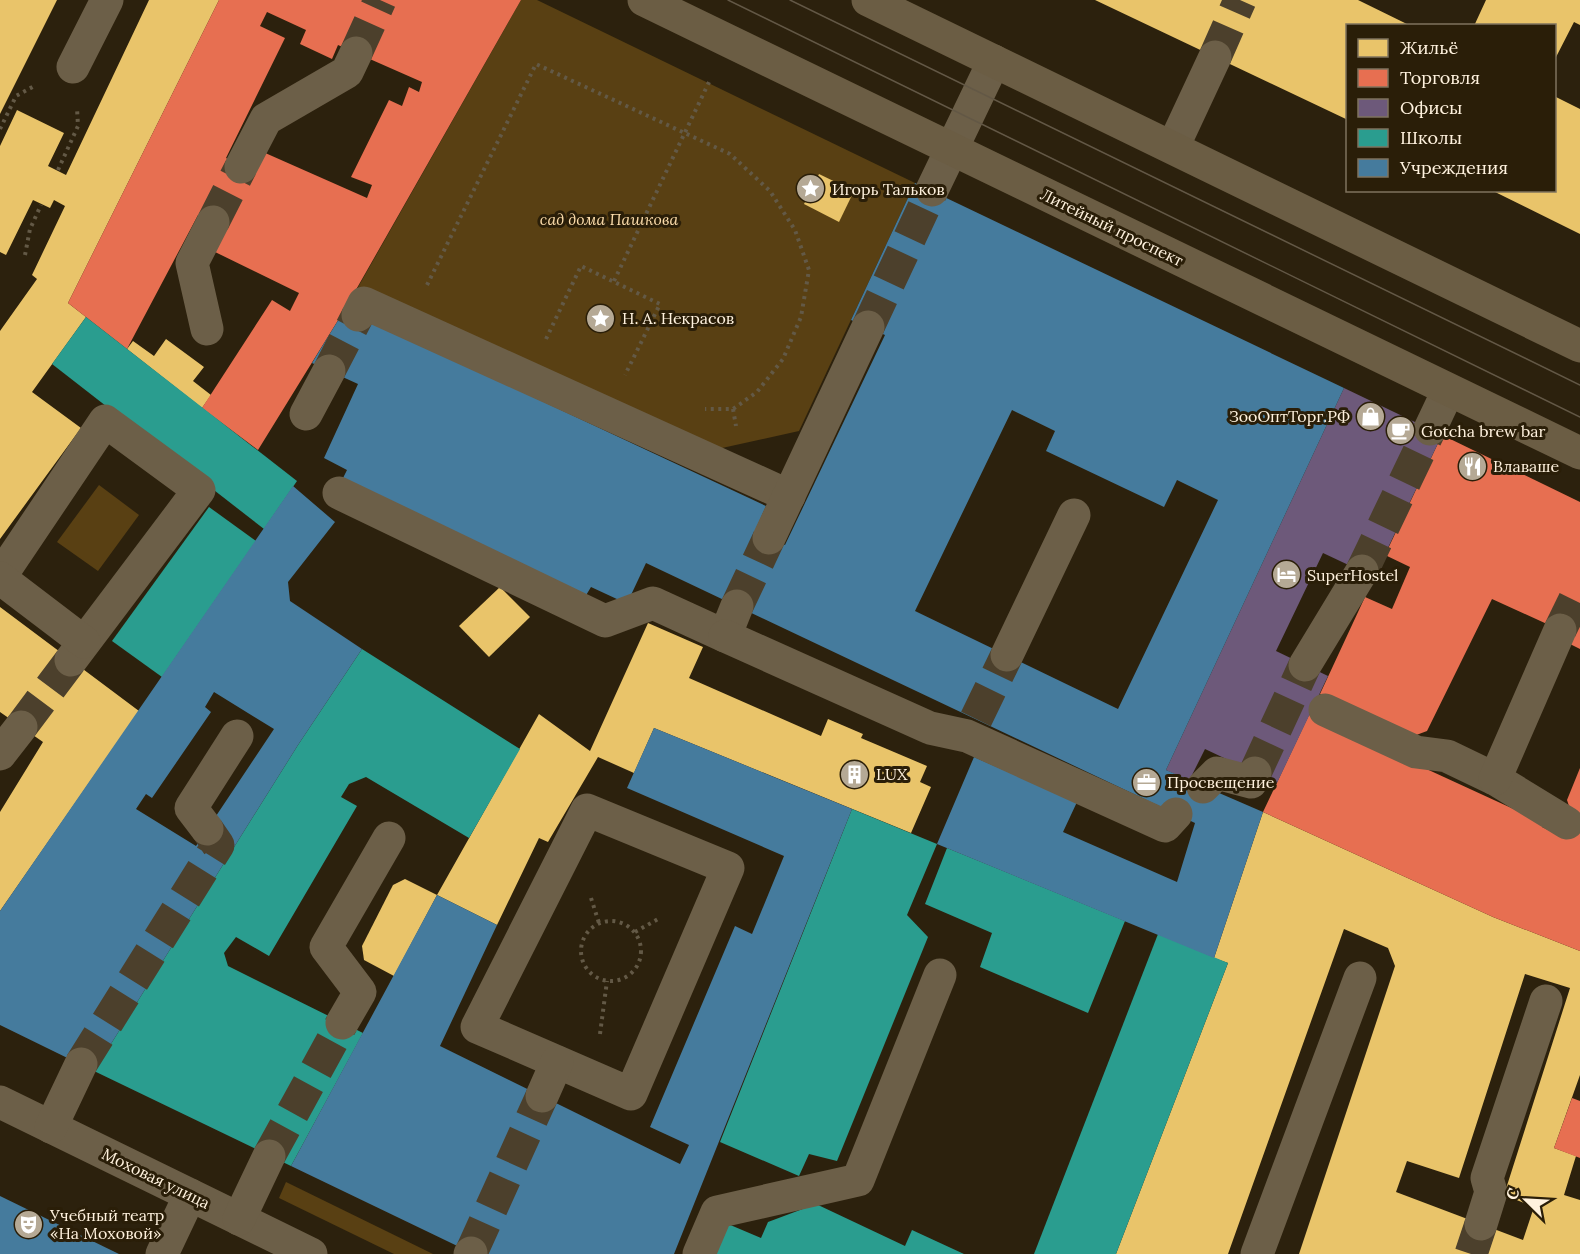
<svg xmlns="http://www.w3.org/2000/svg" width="1580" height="1254" font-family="Lora,serif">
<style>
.green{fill:#594013}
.homes{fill:#e9c46a;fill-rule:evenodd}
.shops{fill:#e76f51;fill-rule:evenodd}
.offices{fill:#6d597a}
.schools{fill:#2a9d8f}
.public{fill:#457b9d;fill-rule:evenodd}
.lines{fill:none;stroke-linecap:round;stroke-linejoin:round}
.minor-tunnel{stroke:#4c402c;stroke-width:33;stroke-dasharray:33 16;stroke-linecap:butt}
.path{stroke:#635946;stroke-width:4;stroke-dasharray:3 4.5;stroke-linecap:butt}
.minor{stroke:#6c5f48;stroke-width:33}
.major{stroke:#6b5d44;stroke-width:33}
.tram{stroke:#635846;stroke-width:1.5}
.labels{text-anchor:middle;stroke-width:6;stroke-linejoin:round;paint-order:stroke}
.poi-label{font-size:16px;fill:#fff2de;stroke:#2a1e08;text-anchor:start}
.park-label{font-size:16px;font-style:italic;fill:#fcdcaa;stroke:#2a1e08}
.street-label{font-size:16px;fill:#fff2de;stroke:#2a1e08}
</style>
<rect width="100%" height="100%" fill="#2c210d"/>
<!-- green -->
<g class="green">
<polygon points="521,0 537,0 915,183 799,431 713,450 357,289"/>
<polygon points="99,485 139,515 98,571 57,542"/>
<polygon points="286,1182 433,1254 394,1254 279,1198"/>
</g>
<!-- homes -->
<g class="homes">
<polygon points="0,0 57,0 0,114"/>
<polygon points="149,0 219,0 68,303 86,317 32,392 81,428 0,539 0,331 37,279 32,275 65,206 54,200 50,208 33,200 6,255 0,252 0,146 17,110 64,133 48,166 66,175"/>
<polygon points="1095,0 1358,0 1411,26 1348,26 1348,120"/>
<polygon points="1486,0 1580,0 1580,25 1574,22 1554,61 1554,26 1474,26"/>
<polygon points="1554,96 1580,109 1580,234 1491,190 1554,190"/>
<polygon points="819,174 854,191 839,222 804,204"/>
<polygon points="166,339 204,367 193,381 211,395 202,408 127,349 133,341 154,356"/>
<polygon points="500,587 530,617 489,657 459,626"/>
<polygon points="0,607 139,711 0,911 0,812 43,742 0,712"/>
<polygon points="648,623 703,647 689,678 821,736 828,719 863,734 861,738 927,766 920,782 931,787 911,833 654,728 634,773 598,757 548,842 539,838 497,925 437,895 539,714 590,751"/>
<path d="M 1263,812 L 1493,917 L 1580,951 L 1580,1075 L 1554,1148 L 1576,1156 L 1564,1195 L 1580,1200 L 1580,1254 L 1299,1254 L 1395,966 L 1388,948 L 1344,929 L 1228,1254 L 1116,1254 L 1228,963 L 1214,958 ZM 1525,974 L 1570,988 L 1504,1195 L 1534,1207 L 1523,1240 L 1396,1192 L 1407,1161 L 1459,1178 Z"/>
<polygon points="405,879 437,895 394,976 364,960 362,946 393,885"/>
</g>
<!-- shops -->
<g class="shops">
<path d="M 219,0 L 521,0 L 345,309 L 258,450 L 202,408 L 272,300 L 290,311 L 299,293 L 213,251 L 198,215 L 127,349 L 68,303 ZM 267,12 L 306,30 L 300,44 L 332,59 L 338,45 L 422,82 L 419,92 L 409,87 L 402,106 L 389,100 L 351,177 L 372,185 L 367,198 L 263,152 L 251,173 L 226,158 L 285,38 L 260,26 Z"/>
<polygon points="1442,435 1580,502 1580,649 1568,643 1571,635 1492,599 1427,731 1411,737 1320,694 1365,597 1392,609 1410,567 1385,555"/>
<polygon points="1309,715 1544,823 1542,827 1561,836 1571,812 1567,800 1580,768 1580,951 1493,917 1263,812"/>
<polygon points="1572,1098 1580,1101 1580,1158 1554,1148"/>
</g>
<!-- offices -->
<polygon class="offices" points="1344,388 1442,435 1374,577 1323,553 1276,651 1328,676 1277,783 1205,749 1189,781 1166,770"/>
<!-- schools -->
<g class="schools">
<polygon points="86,317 297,481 264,529 52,364"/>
<polygon points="209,507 256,541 162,677 112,641"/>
<polygon points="362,649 520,749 469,838 366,777 349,784 341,797 357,806 269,956 236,937 224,953 228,966 363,1033 291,1166 94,1071 298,745"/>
<polygon points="852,809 937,844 907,915 928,937 837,1161 809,1154 799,1176 720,1142"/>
<polygon points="947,848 1125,921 1088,1013 980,967 992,933 925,904"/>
<polygon points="1158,934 1228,963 1116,1254 1034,1254"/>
<polygon points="816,1204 905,1246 912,1230 964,1254 715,1254 728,1224 761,1238 768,1222"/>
</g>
<!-- public -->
<g class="public">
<path d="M 915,183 L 1344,388 L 1166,770 L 1263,812 L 1214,958 L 937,844 L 974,757 L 1077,802 L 1063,832 L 1177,882 L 1195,823 L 646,563 L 631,595 L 619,600 L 591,587 L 585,597 L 342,480 L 347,470 L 324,458 L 358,384 L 312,363 L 345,309 L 766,506 L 755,531 L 785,545 L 885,335 L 851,320 ZM 1012,410 L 1055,431 L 1046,451 L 1164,507 L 1177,480 L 1218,500 L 1118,709 L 915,611 Z"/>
<path d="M 293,486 L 335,522 L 288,582 L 290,601 L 362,649 L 298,745 L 94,1071 L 0,1025 L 0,911 ZM 214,692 L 274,729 L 196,846 L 136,809 L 146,794 L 152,798 L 211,712 L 205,707 Z"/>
<polygon points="654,728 852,809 674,1254 474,1254 291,1166 437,895 497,925 440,1046 680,1164 689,1145 650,1127 735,926 752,934 784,856 627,788"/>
<polygon points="0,1196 119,1254 0,1254"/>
</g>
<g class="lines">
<!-- minor-tunnel -->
<g class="minor-tunnel">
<polyline points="356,53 380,0"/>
<polyline points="1215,57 1240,0"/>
<polyline points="213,222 241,167"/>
<polyline points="868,327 932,190"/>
<polyline points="329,371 358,315"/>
<polyline points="1362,571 1430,429"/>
<polyline points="737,606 769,538"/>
<polyline points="1560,630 1580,589"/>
<polyline points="976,719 1007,655"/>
<polyline points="21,727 71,660"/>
<polyline points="1255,773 1305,665"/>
<polyline points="81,1064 218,845 207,829"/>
<polyline points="269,1156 342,1023"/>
<polyline points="471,1253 542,1096"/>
<polyline points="1471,1254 1481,1224"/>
</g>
<!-- path -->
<g class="path">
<polyline points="0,129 16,96 36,85"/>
<polyline points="58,170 78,126 77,108"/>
<polyline points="25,255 30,229 41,205"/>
<polyline points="614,281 710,80"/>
<polyline points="427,285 536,64 730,154 770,191 795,230 809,270 801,317 783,359 757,392 733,409 705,409"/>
<polyline points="546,339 581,266 660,304 625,375"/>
<polyline points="733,409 736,426"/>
<polyline points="591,898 599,923"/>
<circle cx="611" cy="951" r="30"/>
<polyline points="635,932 658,919"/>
<polyline points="600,1034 607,981"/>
</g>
<!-- minor -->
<g class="minor">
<polyline points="73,67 107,0"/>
<polyline points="1173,147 1215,57"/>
<polyline points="241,167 266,119 347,72 356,53"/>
<polyline points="932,190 994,61"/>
<polyline points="358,315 364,303 789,496"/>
<polyline points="207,329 192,263 213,222"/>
<polyline points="306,414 329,371"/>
<polyline points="1430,429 1448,391"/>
<polyline points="339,493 605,621 653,603 725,636 737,606"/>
<polyline points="769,538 868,327"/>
<polyline points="0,577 105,421 199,490 71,660"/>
<polyline points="0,578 84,642"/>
<polyline points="725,636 930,728 967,736 1165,826 1176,814"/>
<polyline points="1007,655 1074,515"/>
<polyline points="1305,665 1362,571"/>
<polyline points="1325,710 1416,752 1447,756 1495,779 1567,823"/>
<polyline points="0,754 21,727"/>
<polyline points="1495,779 1560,630"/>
<polyline points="1203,787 1217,773 1251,782 1255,773"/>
<polygon points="587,810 728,868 631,1094 477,1027"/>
<polyline points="207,829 191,808 237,736"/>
<polyline points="342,1023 360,992 326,947 389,838"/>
<polyline points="542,1096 557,1062"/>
<polyline points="0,1102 311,1254"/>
<polyline points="51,1127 81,1064"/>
<polyline points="239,1219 269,1156"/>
<polyline points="1481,1224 1491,1192 1487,1178 1546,1001"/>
<polyline points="162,1254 190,1195"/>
<polyline points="470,1254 471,1253"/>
<polyline points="699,1254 717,1212 858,1180 940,975"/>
<polyline points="1257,1254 1360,978"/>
</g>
<!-- major -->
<g class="major">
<polyline points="644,0 1580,453"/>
<polyline points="868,0 1580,346"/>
</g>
<!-- tram -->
<g class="tram">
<polyline points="728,0 1580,417"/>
<polyline points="790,0 1580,385"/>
</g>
</g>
<!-- icons -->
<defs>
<symbol id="sight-disc" viewBox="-11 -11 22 22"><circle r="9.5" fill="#b5a995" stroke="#2a1e08"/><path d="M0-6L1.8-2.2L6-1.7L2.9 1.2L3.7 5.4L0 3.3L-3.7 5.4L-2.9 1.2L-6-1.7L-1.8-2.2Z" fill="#fff"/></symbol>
<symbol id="shop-disc" viewBox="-11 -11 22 22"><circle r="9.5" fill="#b5a995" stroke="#2a1e08"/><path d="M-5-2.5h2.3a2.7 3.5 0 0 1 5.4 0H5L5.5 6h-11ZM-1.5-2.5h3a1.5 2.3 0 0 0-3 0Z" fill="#fff"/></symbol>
<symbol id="cafe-disc" viewBox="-11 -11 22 22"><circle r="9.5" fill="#b5a995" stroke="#2a1e08"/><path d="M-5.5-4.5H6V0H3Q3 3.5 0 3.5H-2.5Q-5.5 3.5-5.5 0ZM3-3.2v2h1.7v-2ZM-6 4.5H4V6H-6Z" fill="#fff"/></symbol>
<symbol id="restaurant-disc" viewBox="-11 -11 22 22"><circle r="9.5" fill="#b5a995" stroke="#2a1e08"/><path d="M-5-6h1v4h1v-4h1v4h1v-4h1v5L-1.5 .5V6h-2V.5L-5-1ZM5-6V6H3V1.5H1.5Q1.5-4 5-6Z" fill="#fff"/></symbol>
<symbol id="hotel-disc" viewBox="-11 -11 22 22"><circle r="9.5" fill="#b5a995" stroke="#2a1e08"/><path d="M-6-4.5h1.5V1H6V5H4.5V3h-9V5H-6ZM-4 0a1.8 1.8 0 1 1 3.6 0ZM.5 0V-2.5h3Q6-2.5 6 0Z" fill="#fff"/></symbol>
<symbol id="building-disc" viewBox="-11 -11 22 22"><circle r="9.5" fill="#b5a995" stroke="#2a1e08"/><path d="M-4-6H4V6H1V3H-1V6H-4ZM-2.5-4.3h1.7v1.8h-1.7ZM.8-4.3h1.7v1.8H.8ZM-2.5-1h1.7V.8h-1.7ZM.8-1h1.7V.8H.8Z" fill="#fff"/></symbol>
<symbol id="office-disc" viewBox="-11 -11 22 22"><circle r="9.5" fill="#b5a995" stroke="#2a1e08"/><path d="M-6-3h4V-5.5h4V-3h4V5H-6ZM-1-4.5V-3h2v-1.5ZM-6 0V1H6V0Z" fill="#fff"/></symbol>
<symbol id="theatre-disc" viewBox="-11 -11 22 22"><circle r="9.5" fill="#b5a995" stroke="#2a1e08"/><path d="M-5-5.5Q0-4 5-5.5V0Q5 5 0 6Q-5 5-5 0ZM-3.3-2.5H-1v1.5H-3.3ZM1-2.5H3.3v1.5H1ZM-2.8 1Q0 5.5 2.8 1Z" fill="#fff"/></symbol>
</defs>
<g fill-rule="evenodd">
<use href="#sight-disc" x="794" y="172" width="33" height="33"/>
<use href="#sight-disc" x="584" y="302" width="33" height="33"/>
<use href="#shop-disc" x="1354" y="400" width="33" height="33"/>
<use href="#cafe-disc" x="1384" y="414" width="33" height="33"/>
<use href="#restaurant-disc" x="1456" y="450" width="33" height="33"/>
<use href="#hotel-disc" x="1270" y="558" width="33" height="33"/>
<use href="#building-disc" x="838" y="758" width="33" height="33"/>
<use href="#office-disc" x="1130" y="766" width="33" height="33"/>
<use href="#theatre-disc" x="12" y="1208" width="33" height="33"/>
</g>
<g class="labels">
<!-- poi labels -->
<g class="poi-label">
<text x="832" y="195">Игорь Тальков</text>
<text x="622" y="324">Н. А. Некрасов</text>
<text x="1350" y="422" text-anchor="end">ЗооОптТорг.РФ</text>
<text x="1421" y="437">Gotcha brew bar</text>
<text x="1493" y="472">Влаваше</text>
<text x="1307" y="581">SuperHostel</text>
<text x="876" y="780">LUX</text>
<text x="1167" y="788">Просвещение</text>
<text x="50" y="1221">Учебный театр<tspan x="50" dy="18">«На Моховой»</tspan></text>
</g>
<!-- park labels -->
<g class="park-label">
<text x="609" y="225">сад дома Пашкова</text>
</g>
<!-- street labels -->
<g class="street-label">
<text transform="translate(1112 227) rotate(26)" y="6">Литейный проспект</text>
<text transform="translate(156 1178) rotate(26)" y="6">Моховая улица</text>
</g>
</g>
<!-- legend -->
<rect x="1346" y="24" width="210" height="168" fill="#2a1e08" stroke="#7f735e" stroke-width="1.5"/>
<rect x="1358" y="39" width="30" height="18" fill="#e9c46a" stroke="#7f735e" stroke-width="1.5"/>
<text x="1400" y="54" font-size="18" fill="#fff2de">Жильё</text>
<rect x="1358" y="69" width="30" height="18" fill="#e76f51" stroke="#7f735e" stroke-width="1.5"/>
<text x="1400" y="84" font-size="18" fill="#fff2de">Торговля</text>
<rect x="1358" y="99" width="30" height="18" fill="#6d597a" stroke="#7f735e" stroke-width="1.5"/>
<text x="1400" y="114" font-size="18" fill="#fff2de">Офисы</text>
<rect x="1358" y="129" width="30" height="18" fill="#2a9d8f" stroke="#7f735e" stroke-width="1.5"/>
<text x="1400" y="144" font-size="18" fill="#fff2de">Школы</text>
<rect x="1358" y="159" width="30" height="18" fill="#457b9d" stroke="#7f735e" stroke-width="1.5"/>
<text x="1400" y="174" font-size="18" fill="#fff2de">Учреждения</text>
<!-- north arrow -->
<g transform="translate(1526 1200) rotate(294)" stroke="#2a1e08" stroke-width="4.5" paint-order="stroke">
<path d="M0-4.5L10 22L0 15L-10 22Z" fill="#fff2de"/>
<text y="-9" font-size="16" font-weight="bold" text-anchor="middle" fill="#fff2de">С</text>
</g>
</svg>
